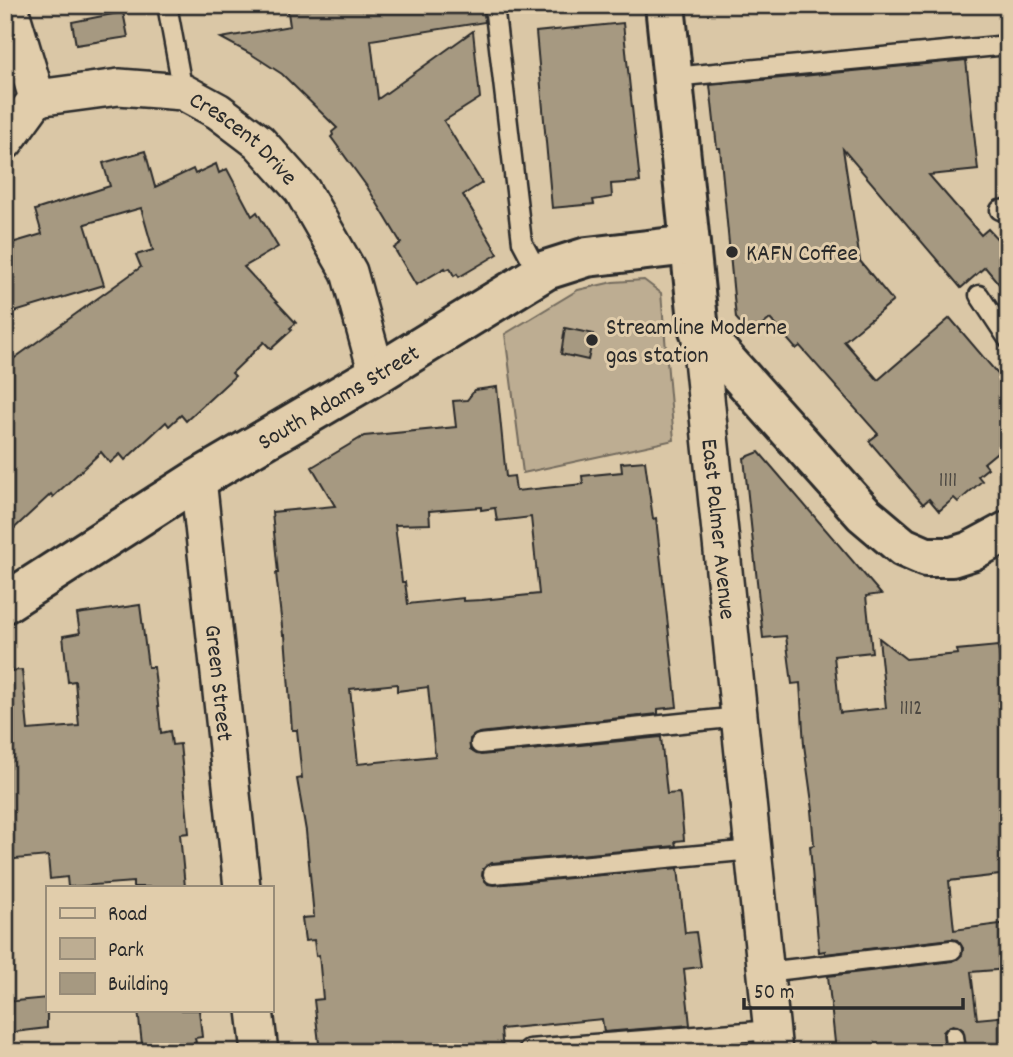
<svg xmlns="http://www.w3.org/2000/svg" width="1013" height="1057" font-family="Dekko,sans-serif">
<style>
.green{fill:#bdad92;stroke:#746c5e;stroke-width:2}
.building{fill:#a69981;stroke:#2b2b2b;stroke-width:2;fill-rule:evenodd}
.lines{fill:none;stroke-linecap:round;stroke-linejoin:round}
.service-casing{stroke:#2b2b2b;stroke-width:23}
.minor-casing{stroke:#2b2b2b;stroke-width:40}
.tertiary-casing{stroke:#2b2b2b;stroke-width:44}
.service{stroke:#e1cdab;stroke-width:18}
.minor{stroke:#e1cdab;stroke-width:35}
.tertiary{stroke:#e1cdab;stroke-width:38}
.poi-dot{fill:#2b2b2b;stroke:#e1cdab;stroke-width:2.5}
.labels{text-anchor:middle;stroke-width:6;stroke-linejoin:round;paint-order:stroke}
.number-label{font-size:21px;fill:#4a4640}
.street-label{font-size:24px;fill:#2b2b2b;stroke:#e1cdab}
.poi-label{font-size:24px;fill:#2b2b2b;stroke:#e1cdab;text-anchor:start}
</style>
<rect width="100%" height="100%" fill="#dac7a6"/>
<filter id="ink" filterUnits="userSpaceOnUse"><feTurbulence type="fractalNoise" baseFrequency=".0143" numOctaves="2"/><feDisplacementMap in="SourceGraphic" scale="14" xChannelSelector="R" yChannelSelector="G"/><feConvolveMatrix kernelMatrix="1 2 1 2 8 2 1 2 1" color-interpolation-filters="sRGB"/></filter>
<g filter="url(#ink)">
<!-- green -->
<polygon class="green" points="644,280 661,293 674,440 523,473 505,334 578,290 613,282"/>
<!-- building -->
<g class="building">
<polygon points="287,5 483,5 485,22 371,40 378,99 473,31 480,98 444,121 482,183 463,195 498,254 459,277 457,274 454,276 450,268 446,270 445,268 416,285 394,248 401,243 368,188 331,137 333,135 332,132 337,128 282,74 251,54 221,38 290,26"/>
<polygon points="123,12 128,37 76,45 72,22"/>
<polygon points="623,23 640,182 611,184 612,197 593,200 594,204 552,208 536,32"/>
<polygon points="966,60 978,170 929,175 981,235 988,229 1000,242 1008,241 1008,295 985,267 961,288 843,149 860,261 893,301 844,341 878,380 950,318 1008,386 1008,443 984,463 988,468 978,476 982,481 958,502 954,498 939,511 929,499 923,504 869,441 878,434 800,346 796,349 770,319 751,335 736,318 720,148 717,148 710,85"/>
<polygon points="145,151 155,187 193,169 195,174 216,164 219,173 227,169 252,216 257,212 278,247 244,267 296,323 290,328 292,330 271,349 264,342 232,373 235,376 186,421 181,415 169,426 166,422 125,460 120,454 110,463 101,452 53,497 51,494 5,537 5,365 141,267 136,255 153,250 141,208 85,224 104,285 5,315 5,245 42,234 35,210 110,186 103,163"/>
<polygon points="565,328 594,334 588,360 561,354"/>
<path d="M 497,387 L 506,477 L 514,476 L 516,491 L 583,484 L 582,476 L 622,472 L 621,463 L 645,461 L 653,519 L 656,518 L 677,707 L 658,709 L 658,714 L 479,733 L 470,739 L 470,750 L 481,755 L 661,737 L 667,794 L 679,793 L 680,796 L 684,840 L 675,841 L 676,846 L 492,863 L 483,869 L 482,876 L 488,884 L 494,885 L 678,868 L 685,933 L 696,932 L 701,967 L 684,969 L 690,1025 L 604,1032 L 602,1019 L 501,1029 L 503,1052 L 465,1052 L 464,1046 L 461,1045 L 386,1052 L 320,1052 L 314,1000 L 323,999 L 319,955 L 316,956 L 314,940 L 305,941 L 302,918 L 314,917 L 306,831 L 297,779 L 302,778 L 297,730 L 292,730 L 285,635 L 283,635 L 276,573 L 278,573 L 272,512 L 335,506 L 312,467 L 364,436 L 456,427 L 453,401 L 467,400 L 475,390 ZM 481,507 L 481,510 L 495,508 L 497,521 L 531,517 L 539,594 L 482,600 L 463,601 L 463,598 L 408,604 L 405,582 L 402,582 L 395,525 L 430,524 L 429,511 ZM 397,684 L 397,691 L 428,687 L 435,756 L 358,764 L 350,689 Z"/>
<polygon points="759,452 881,594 866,596 872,652 834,656 840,713 886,708 879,638 906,659 958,654 957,650 998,646 1001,665 1008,664 1008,874 949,881 954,930 1008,923 1008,969 971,972 977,1019 1008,1016 1008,1052 967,1052 963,1030 953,1025 948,1027 943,1032 945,1052 836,1052 828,976 953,961 962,955 963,948 957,940 951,939 825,954 825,951 819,952 810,846 814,845 811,810 813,810 804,745 800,683 792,684 786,636 763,638 744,458"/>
<polygon points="140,605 148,667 154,667 161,733 170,731 172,745 180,744 189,833 180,834 185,887 133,887 133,882 68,887 67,877 50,879 48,856 5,860 5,671 22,670 28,730 79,726 75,681 68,682 63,636 80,633 77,614"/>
<polygon points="47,998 47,1028 5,1033 5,1002"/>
<polygon points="138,1010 199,1010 202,1037 195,1038 196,1043 180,1045 157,1047 156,1042 142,1044"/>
<polygon points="692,1048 692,1052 640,1052"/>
</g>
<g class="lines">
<defs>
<g id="service">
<polyline points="167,5 183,92"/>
<polyline points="494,5 522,242 539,274"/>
<polyline points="673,77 1008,45"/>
<polyline points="1000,210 1008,209"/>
<polyline points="979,295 1008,339"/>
<polyline points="480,744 739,717"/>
<polyline points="493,874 753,850"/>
<polyline points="766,972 952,950"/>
<polyline points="954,1036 956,1052"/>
<polyline points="529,1049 772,1030"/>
</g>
<g id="minor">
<polyline points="9,5 37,98"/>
<path id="s1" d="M 5,142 L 37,98 L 119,87 L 183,92 L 218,111 L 259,142 L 302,190 L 349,272 L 377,374"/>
<path id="s2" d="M 699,330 L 774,1052"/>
<path id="s3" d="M 198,479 L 242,887"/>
<polyline points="255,1010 260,1052"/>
</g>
<g id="tertiary">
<polyline points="665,5 699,330 864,514 903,547 926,557 952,557 971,551 1008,531"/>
<path id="s4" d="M 5,603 L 198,479 L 377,374 L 546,270 L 587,257 L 690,245"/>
</g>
</defs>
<!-- service casing -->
<use href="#service" class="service-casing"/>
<!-- minor casing -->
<use href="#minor" class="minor-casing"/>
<!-- tertiary casing -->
<use href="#tertiary" class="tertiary-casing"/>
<!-- service -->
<use href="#service" class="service"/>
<!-- minor -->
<use href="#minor" class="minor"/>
<!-- tertiary -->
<use href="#tertiary" class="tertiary"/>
</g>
</g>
<!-- markers -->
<g class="poi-dot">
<circle cx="732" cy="252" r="7"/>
<circle cx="592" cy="340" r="7"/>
</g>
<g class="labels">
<!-- number labels -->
<g class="number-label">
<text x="948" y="486">1111</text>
<text x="911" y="714">1112</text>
</g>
<!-- street labels -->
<g class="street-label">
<text dy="8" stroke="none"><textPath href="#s1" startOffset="278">Crescent Drive</textPath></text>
<text dy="8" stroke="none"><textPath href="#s4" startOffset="392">South Adams Street</textPath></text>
<text dy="8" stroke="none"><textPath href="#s2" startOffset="200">East Palmer Avenue</textPath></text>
<text dy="8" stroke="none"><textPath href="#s3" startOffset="205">Green Street</textPath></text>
</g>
<!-- poi labels -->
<g class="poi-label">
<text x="746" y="260">KAFN Coffee</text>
<text x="606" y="334">Streamline Moderne<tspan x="606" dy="28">gas station</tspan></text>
</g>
</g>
<!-- margin -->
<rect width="1013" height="1057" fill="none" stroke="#e1cdab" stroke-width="28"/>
<rect x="14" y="14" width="985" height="1029" fill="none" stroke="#2b2b2b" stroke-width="2.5" filter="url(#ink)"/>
<!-- legend -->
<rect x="46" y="886" width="228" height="126" fill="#e1cdab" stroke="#988c78" stroke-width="2"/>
<rect x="60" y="908" width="35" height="10" fill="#e1cdab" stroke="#988c78" stroke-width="2"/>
<text x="108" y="920" font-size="21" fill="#2b2b2b">Road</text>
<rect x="60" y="938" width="35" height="21" fill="#bdad92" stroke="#988c78" stroke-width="2"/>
<text x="108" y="956" font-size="21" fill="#2b2b2b">Park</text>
<rect x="60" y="973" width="35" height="21" fill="#a69981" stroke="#988c78" stroke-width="2"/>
<text x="108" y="990" font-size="21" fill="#2b2b2b">Building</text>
<!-- scale -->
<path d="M744 998v10h219v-10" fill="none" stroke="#2b2b2b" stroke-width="3.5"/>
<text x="754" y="998" font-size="21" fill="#2b2b2b" stroke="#e1cdab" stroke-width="5" paint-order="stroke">50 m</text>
</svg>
